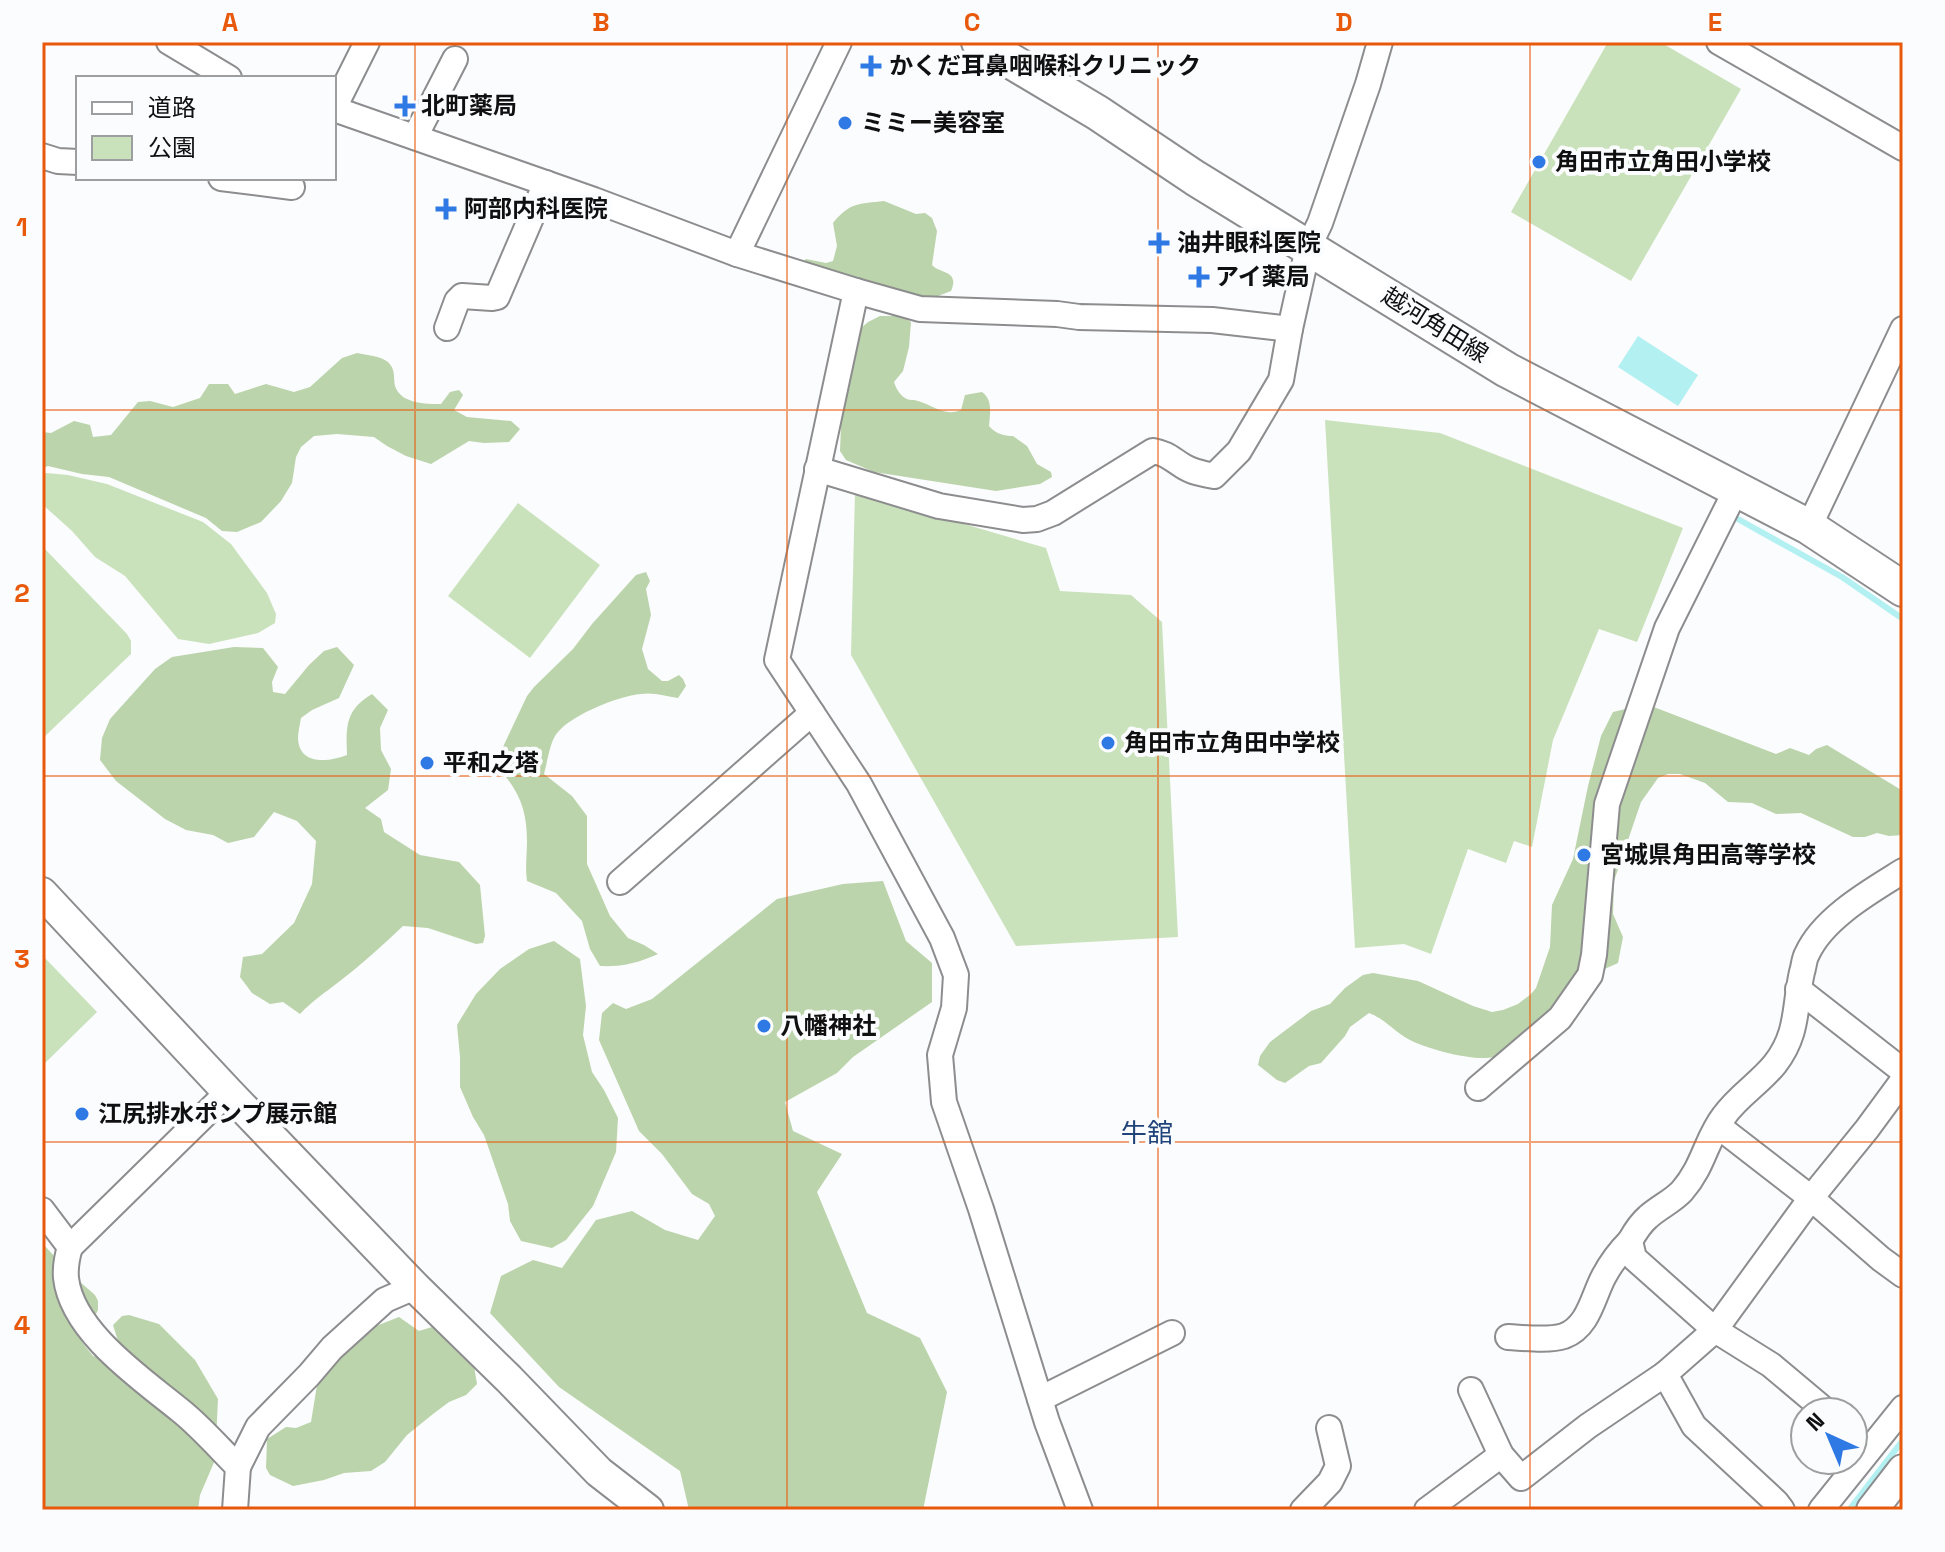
<svg xmlns="http://www.w3.org/2000/svg" width="1945" height="1552" font-family="'Space Grotesk','Noto Sans JP',sans-serif">
<style>
.green{fill:#cae2bc}
.forest{fill:#bbd4ab}
.water{fill:#b2f0f2}
.lines{fill:none;stroke-linecap:round;stroke-linejoin:round}
.stream{stroke:#b2f0f2;stroke-width:6}
.minor-casing{stroke:#8d8d8f;stroke-width:28}
.tertiary-casing{stroke:#8d8d8f;stroke-width:34}
.secondary-casing{stroke:#8d8d8f;stroke-width:38}
.minor{stroke:#fff;stroke-width:24}
.tertiary{stroke:#fff;stroke-width:30}
.secondary{stroke:#fff;stroke-width:34}
.grid{fill:none;stroke:#e8590c;stroke-width:2;stroke-opacity:0.55}
.poi-dot{fill:#2f79e5;stroke:#fbfcfd;stroke-width:3}
.labels{text-anchor:middle;stroke-width:8;stroke-linejoin:round;paint-order:stroke}
.poi-label{font-size:24px;font-weight:bold;fill:#101011;stroke:#fbfcfd;text-anchor:start}
.street-label{font-size:24px;fill:#101011;stroke:#fbfcfd}
.neighbourhood-label{font-size:26px;fill:#204379;stroke:#fbfcfd}
.neatline{fill:none;stroke:#e8590c;stroke-width:3}
.grid-label{font-size:26px;text-anchor:middle;font-weight:bold;fill:#e8590c}
</style>
<rect width="100%" height="100%" fill="#fbfcfd"/>
<!-- green -->
<g class="green">
<polygon points="1608,42 1660,42 1741,89 1631,281 1511,212"/>
<polygon points="1325,420 1440,433 1683,528 1637,642 1599,629 1553,740 1532,847 1514,841 1506,863 1468,849 1431,954 1404,944 1355,948"/>
<polygon points="46,473 68,475 107,484 203,522 231,544 267,593 276,614 275,623 258,633 209,644 178,639 125,576 95,557 72,531 42,504 42,475"/>
<polygon points="855,492 1046,548 1060,591 1131,595 1162,622 1178,937 1016,946 851,655"/>
<polygon points="518,503 600,565 530,658 448,596"/>
<polygon points="42,546 127,634 131,641 131,654 42,739"/>
<polygon points="42,955 97,1012 42,1066"/>
</g>
<!-- forest -->
<g class="forest">
<path d="M 884,201 L 916,214 L 925,213 L 932,218 L 937,231 L 932,265 C 940,274 960,270 951,291 L 933,298 L 849,285 L 799,265 L 806,259 L 826,263 L 833,261 L 837,246 L 833,223 C 850,202 859,204 884,201 Z"/>
<path d="M 880,316 L 902,316 L 911,322 L 909,347 L 903,371 L 894,382 C 896,388 899,394 905,398 C 910,401 912,399 918,401 C 933,405 944,417 961,410 L 965,395 L 982,392 C 993,400 990,413 989,426 C 996,434 1004,436 1013,436 L 1027,446 L 1037,464 L 1051,472 L 1052,477 L 1040,484 L 996,491 L 874,472 L 846,460 L 840,451 L 842,402 L 849,379 L 858,336 L 861,328 L 868,322 Z"/>
<path d="M 357,353 C 367,355 380,356 388,362 C 396,370 393,377 395,386 C 401,404 426,404 441,404 L 450,392 L 459,390 L 463,395 L 454,410 L 467,417 L 511,421 L 520,429 L 509,442 L 484,443 L 469,441 L 431,464 L 406,456 L 387,446 L 374,437 L 337,434 L 314,436 L 301,447 L 296,457 L 292,483 L 281,501 L 261,522 L 237,532 L 222,531 L 206,518 L 109,477 L 82,474 L 48,466 L 42,468 L 42,432 L 51,433 L 74,421 L 90,425 L 93,437 L 111,435 L 138,402 L 150,401 L 173,407 L 200,398 L 209,384 L 228,384 L 235,394 L 266,384 L 294,392 L 310,387 L 342,358 Z"/>
<path d="M 646,572 L 650,581 L 646,589 L 651,615 L 642,649 L 648,669 L 662,681 L 668,681 L 679,675 L 683,679 L 686,686 L 678,698 C 666,696 653,692 641,694 C 618,696 564,717 554,738 C 549,748 547,763 544,774 L 572,796 L 587,816 L 587,864 L 610,916 L 628,938 L 644,945 L 658,954 C 638,963 622,967 600,966 L 590,949 L 582,921 L 556,893 L 527,881 C 525,867 527,855 527,841 C 527,812 520,792 500,770 L 502,749 L 527,696 L 534,687 L 573,649 L 592,624 L 636,575 Z"/>
<path d="M 234,647 L 263,648 L 278,667 L 272,682 L 273,692 L 285,694 L 309,665 L 324,651 L 337,647 L 354,665 L 339,698 L 312,710 L 301,718 C 300,724 298,732 298,738 C 299,766 329,762 347,755 C 346,727 345,710 372,694 L 388,710 L 380,728 L 381,750 L 391,769 L 388,790 L 365,808 L 381,819 L 384,832 L 420,855 L 459,862 L 480,885 L 485,936 L 483,943 L 476,944 L 428,928 L 403,926 C 383,945 362,964 340,981 C 326,992 312,1001 300,1014 L 283,1002 L 270,1004 L 252,993 L 240,977 L 243,957 L 262,954 L 294,923 L 312,884 L 316,841 L 297,821 L 274,812 L 254,837 L 228,843 L 213,835 L 186,830 L 165,819 L 116,781 L 100,760 L 102,738 L 110,719 L 155,669 L 172,657 Z"/>
<path d="M 1646,704 L 1776,754 L 1790,748 L 1809,755 L 1816,749 L 1827,745 L 1903,791 L 1903,835 L 1889,836 L 1877,833 L 1865,837 L 1853,837 L 1801,813 L 1776,814 L 1752,803 L 1728,802 L 1705,783 L 1680,774 L 1668,774 L 1658,778 L 1641,802 L 1614,881 L 1613,914 L 1623,937 L 1618,963 L 1598,972 L 1584,967 C 1570,978 1573,990 1561,1002 C 1546,1017 1513,1051 1494,1057 C 1475,1062 1427,1049 1410,1040 C 1394,1032 1387,1020 1369,1013 L 1350,1027 L 1345,1036 L 1321,1063 L 1309,1066 L 1285,1083 L 1277,1080 L 1258,1065 L 1260,1056 L 1270,1042 L 1311,1011 L 1330,1004 L 1345,988 L 1363,975 L 1373,973 L 1418,981 L 1473,1006 L 1492,1012 L 1503,1010 L 1518,1004 L 1531,994 L 1536,988 L 1550,947 L 1552,905 L 1573,859 L 1588,786 L 1601,736 L 1613,712 Z"/>
<polygon points="883,881 906,941 932,963 932,1002 853,1057 837,1073 785,1102 793,1131 842,1154 817,1192 867,1313 920,1338 947,1392 923,1510 689,1510 680,1471 559,1387 490,1313 501,1276 533,1260 562,1268 596,1220 632,1211 665,1230 698,1240 715,1216 709,1204 692,1194 662,1154 639,1131 599,1040 602,1013 613,1003 626,1009 652,999 777,899 843,884"/>
<polygon points="554,941 580,959 586,1006 583,1035 592,1072 604,1090 618,1118 616,1152 593,1206 566,1240 552,1248 521,1241 510,1221 508,1204 484,1135 473,1117 460,1087 460,1057 457,1025 476,994 500,969 529,949"/>
<polygon points="42,1243 72,1275 95,1295 98,1301 98,1310 82,1342 93,1356 104,1359 116,1351 118,1341 113,1325 122,1316 129,1315 159,1324 195,1360 218,1399 215,1460 200,1495 198,1510 42,1510"/>
<path d="M 399,1317 L 419,1331 L 432,1327 C 447,1340 458,1355 474,1366 L 477,1384 L 466,1395 L 449,1402 L 433,1414 L 407,1435 L 385,1462 L 371,1471 L 344,1473 L 324,1480 L 293,1486 L 270,1475 L 266,1468 L 267,1439 L 286,1427 L 296,1428 L 311,1422 L 318,1379 L 353,1342 L 371,1328 Z"/>
</g>
<!-- water -->
<polygon class="water" points="1638,336 1698,375 1678,406 1618,367"/>
<g class="lines">
<!-- stream -->
<g class="stream">
<polyline points="1736,518 1842,577 1903,619"/>
<polyline points="1849,1510 1903,1440"/>
</g>
<defs>
<g id="minor">
<polyline points="169,42 229,78"/>
<polyline points="1719,42 1903,148"/>
<polyline points="334,108 367,42"/>
<polyline points="334,109 594,200 737,254 856,291 920,309 1057,314 1079,317 1212,320 1290,329 1308,248 1320,223 1368,84 1380,42"/>
<polyline points="415,137 455,59"/>
<polyline points="42,156 58,161 78,162"/>
<polyline points="221,178 292,187"/>
<polyline points="737,254 839,42"/>
<polyline points="856,291 777,660 859,784 942,938 956,975 954,1008 940,1055 944,1102 981,1209 1047,1422 1080,1510"/>
<polyline points="447,328 457,301 462,296 492,298 497,297 546,183"/>
<path d="M 817,469 L 939,506 L 1023,520 L 1037,519 L 1053,513 L 1153,451 C 1168,454 1170,458 1183,466 C 1192,472 1203,474 1214,476 L 1239,451 L 1281,380 L 1290,329"/>
<polyline points="1809,527 1903,329"/>
<polyline points="620,882 812,713"/>
<polyline points="1798,989 1903,1071"/>
<polyline points="1478,1088 1560,1018 1590,975 1594,955 1607,804 1667,628 1736,490"/>
<polyline points="1718,1126 1811,1198 1881,1259 1903,1275"/>
<path d="M 42,1210 L 70,1247 C 67,1257 65,1267 66,1278 C 72,1332 142,1379 181,1411 C 202,1428 219,1448 238,1467 L 235,1510"/>
<polyline points="70,1247 228,1092"/>
<path d="M 1508,1337 C 1526,1338 1548,1341 1564,1336 C 1589,1327 1593,1296 1604,1276 C 1611,1263 1620,1251 1630,1241"/>
<polyline points="1665,1374 1694,1426 1776,1502 1782,1510"/>
<polyline points="1471,1390 1501,1455"/>
<polyline points="1040,1399 1172,1333"/>
<polyline points="1827,1412 1771,1365 1715,1330 1811,1198 1867,1129 1903,1080"/>
<polyline points="238,1467 258,1427 309,1375 332,1348 385,1300 415,1287"/>
<polyline points="1303,1510 1330,1482 1338,1466 1329,1428"/>
<path d="M 1427,1510 L 1501,1455 L 1521,1478 L 1588,1426 L 1665,1374 L 1715,1330 L 1634,1258 L 1630,1241 C 1635,1232 1641,1223 1648,1217 C 1659,1207 1673,1201 1682,1191 C 1704,1166 1706,1139 1724,1116 C 1738,1096 1760,1083 1775,1064 C 1799,1033 1794,1007 1802,972 C 1804,966 1804,959 1807,954 C 1823,918 1871,891 1903,871"/>
<polyline points="1821,1510 1903,1408"/>
</g>
<g id="tertiary">
<polyline points="42,893 228,1092 415,1287 509,1379 599,1472 648,1510"/>
<polyline points="1872,1510 1903,1470"/>
</g>
<polyline id="secondary" points="979,42 1098,113 1195,178 1507,370 1809,527 1903,589"/>
</defs>
<!-- minor casing -->
<use href="#minor" class="minor-casing"/>
<!-- tertiary casing -->
<use href="#tertiary" class="tertiary-casing"/>
<!-- secondary casing -->
<use href="#secondary" class="secondary-casing"/>
<!-- minor -->
<use href="#minor" class="minor"/>
<!-- tertiary -->
<use href="#tertiary" class="tertiary"/>
<!-- secondary -->
<use href="#secondary" class="secondary"/>
</g>
<!-- grid -->
<path class="grid" d="M 415,42 L 415,1510M 787,42 L 787,1510M 1158,42 L 1158,1510M 1530,42 L 1530,1510M 42,410 L 1903,410M 42,776 L 1903,776M 42,1142 L 1903,1142"/>
<!-- markers -->
<g class="poi-dot">
<path d="M867 54h8v8h8v8h-8v8h-8v-8h-8v-8h8z"/>
<path d="M401 94h8v8h8v8h-8v8h-8v-8h-8v-8h8z"/>
<circle cx="845" cy="123" r="8"/>
<circle cx="1539" cy="162" r="8"/>
<path d="M442 197h8v8h8v8h-8v8h-8v-8h-8v-8h8z"/>
<path d="M1155 231h8v8h8v8h-8v8h-8v-8h-8v-8h8z"/>
<path d="M1195 265h8v8h8v8h-8v8h-8v-8h-8v-8h8z"/>
<circle cx="1108" cy="743" r="8"/>
<circle cx="427" cy="763" r="8"/>
<circle cx="1584" cy="855" r="8"/>
<circle cx="764" cy="1026" r="8"/>
<circle cx="82" cy="1114" r="8"/>
</g>
<g class="labels">
<!-- poi labels -->
<g class="poi-label">
<text x="889" y="74">かくだ耳鼻咽喉科クリニック</text>
<text x="421" y="114">北町薬局</text>
<text x="861" y="131">ミミー美容室</text>
<text x="1555" y="170">角田市立角田小学校</text>
<text x="464" y="217">阿部内科医院</text>
<text x="1177" y="251">油井眼科医院</text>
<text x="1215" y="285">アイ薬局</text>
<text x="1124" y="751">角田市立角田中学校</text>
<text x="443" y="771">平和之塔</text>
<text x="1600" y="863">宮城県角田高等学校</text>
<text x="780" y="1034">八幡神社</text>
<text x="98" y="1122">江尻排水ポンプ展示館</text>
</g>
<!-- street labels -->
<g class="street-label">
<text transform="translate(1435 325) rotate(32)" y="8">越河角田線</text>
</g>
<!-- neighbourhood labels -->
<g class="neighbourhood-label">
<text x="1147" y="1142">牛舘</text>
</g>
</g>
<!-- border -->
<rect width="1945" height="1552" fill="none" stroke="#fbfcfd" stroke-width="88"/>
<!-- legend -->
<rect x="76" y="76" width="260" height="104" fill="#fbfcfd" stroke="#9d9e9f" stroke-width="2"/>
<rect x="92" y="102" width="40" height="12" fill="#ffffff" stroke="#9d9e9f" stroke-width="2"/>
<text x="148" y="116" font-size="24" fill="#101011">道路</text>
<rect x="92" y="136" width="40" height="24" fill="#cae2bc" stroke="#9d9e9f" stroke-width="2"/>
<text x="148" y="156" font-size="24" fill="#101011">公園</text>
<!-- north arrow -->
<g transform="translate(1829 1436) rotate(316)"><circle r="38" fill="#fbfcfd" stroke="#9d9e9f" stroke-width="2"/>
<path d="M0-6L14 30L0 20L-14 30Z" fill="#2f79e5"/>
<text y="-12" font-size="22" font-weight="bold" text-anchor="middle" fill="#101011">N</text>
</g>
<rect x="44" y="44" width="1857" height="1464" class="neatline"/>
<g class="grid-label">
<text x="230" y="31">A</text>
<text x="601" y="31">B</text>
<text x="972" y="31">C</text>
<text x="1344" y="31">D</text>
<text x="1715" y="31">E</text>
<text x="22" y="236">1</text>
<text x="22" y="602">2</text>
<text x="22" y="968">3</text>
<text x="22" y="1334">4</text>
</g>
</svg>
